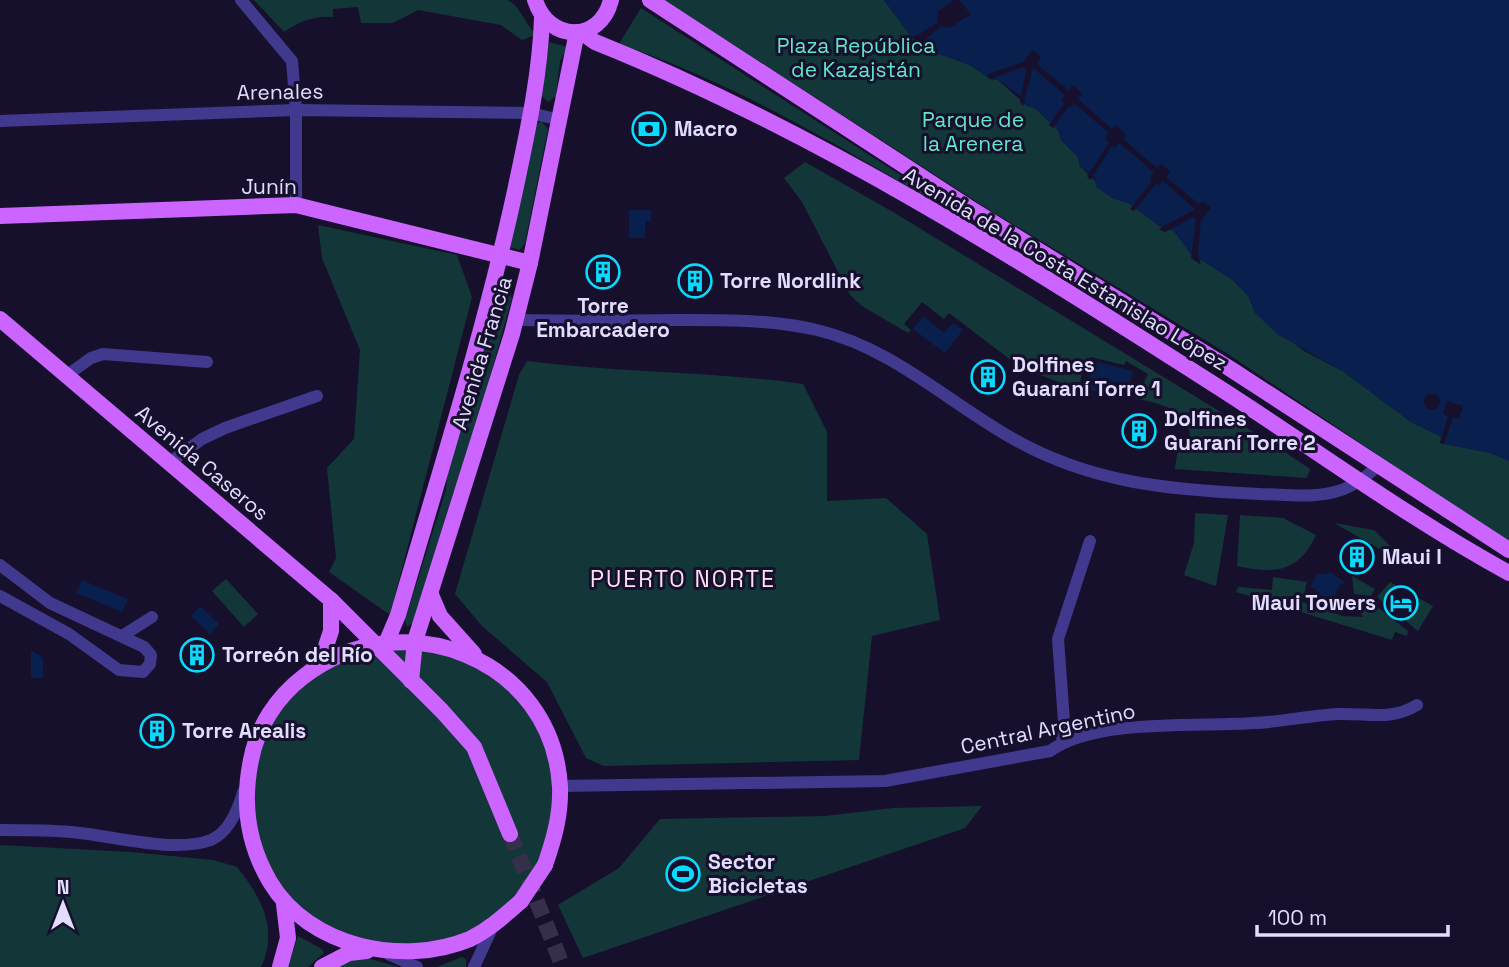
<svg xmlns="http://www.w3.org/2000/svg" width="1509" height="967" font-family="'Space Grotesk',sans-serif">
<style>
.green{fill:#133738}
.water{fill:#091f4e}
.pier{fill:#17102d}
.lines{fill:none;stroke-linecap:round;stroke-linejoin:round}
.major-tunnel{stroke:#352f4c;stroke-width:16;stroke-dasharray:16 8;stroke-linecap:butt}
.minor{stroke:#41398e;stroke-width:12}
.major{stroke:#cc64ff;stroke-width:16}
.major-bridge{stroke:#cc64ff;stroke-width:16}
.labels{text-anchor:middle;stroke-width:6;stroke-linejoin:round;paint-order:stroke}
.park-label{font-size:21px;fill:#61e6cb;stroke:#17102d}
.street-label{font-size:21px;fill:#e2ddff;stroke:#17102d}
.poi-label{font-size:21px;font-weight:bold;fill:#e2ddff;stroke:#17102d;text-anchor:start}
.neighbourhood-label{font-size:23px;letter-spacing:2px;fill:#ffdff2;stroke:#17102d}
</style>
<rect width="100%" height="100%" fill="#17102d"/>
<!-- green -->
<g class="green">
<path d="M 254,0 L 508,0 L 516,6 L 535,35 L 522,40 L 501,25 L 418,10 L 393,23 L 361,23 L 358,7 L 333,9 L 333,17 C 315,15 298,22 284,32 Z"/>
<polygon points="664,0 884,0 912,38 931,51 970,65 990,79 998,80 1027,106 1036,109 1058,130 1061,140 1078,157 1080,166 1112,198 1128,203 1161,227 1174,231 1190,253 1233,280 1249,297 1255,313 1304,351 1344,372 1411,422 1442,437 1440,443 1491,453 1509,461 1509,550 1421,484 1228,354 988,209"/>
<path d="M 641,8 L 930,194 L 927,198 C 830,140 727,80 619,44 Z"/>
<polygon points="549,42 568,47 560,61 556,96 548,102 541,95"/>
<polygon points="542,122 548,129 525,243 520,250 510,247 536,123"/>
<path d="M 805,162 L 893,212 L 1265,439 L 1310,469 L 1307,478 L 1175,469 L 1177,454 L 1189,441 C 1195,410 1157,403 1134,398 L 1136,388 L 1141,389 L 1148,374 L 1126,361 L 1124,365 L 1090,357 L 1087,367 L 1083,367 L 1079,390 L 1020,367 L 949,313 L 944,319 L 922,302 L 904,324 L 911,330 L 908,333 L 862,306 L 850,295 L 802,202 L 784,178 Z"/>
<polygon points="318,225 457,255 472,297 390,615 329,572 336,558 327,468 354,439 360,350 322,258"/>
<polygon points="504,290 512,298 464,469 454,490 413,623 407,627 405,620 446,490 448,462 498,291"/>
<path d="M 527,361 C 619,373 711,371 803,384 L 827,432 L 827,501 L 886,498 L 927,534 L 940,620 L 872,636 L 859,760 L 604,766 L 586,758 L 547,682 L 482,626 L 455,594 L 519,375 Z"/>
<polygon points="1195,513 1228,515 1216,586 1184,575 1194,543"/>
<path d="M 1240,515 L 1283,518 L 1316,535 C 1298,573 1275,574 1237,566 Z"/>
<polygon points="1334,523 1374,530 1410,566 1399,560"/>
<polygon points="1352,576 1375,589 1371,596 1354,594"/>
<polygon points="1273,577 1307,582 1302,602 1342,616 1363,617 1360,612 1362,603 1355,604 1351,598 1375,605 1408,631 1407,636 1395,632 1392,640 1236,592 1238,587 1272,590"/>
<polygon points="226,579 258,614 244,627 212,591"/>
<polygon points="1390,582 1433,606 1418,631 1377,597"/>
<circle cx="402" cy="797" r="153"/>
<polygon points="982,806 965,828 583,958 558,905 619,868 660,819 825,816 893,808"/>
<path d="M 0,845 L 131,852 L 213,860 L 237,867 C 261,897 279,929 261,967 L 0,967 Z"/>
<polygon points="298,936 322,949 324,953 308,967 288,967"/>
<polygon points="462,957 466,959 466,967 437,967"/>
<polygon points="370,959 399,967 334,967 350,960"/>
</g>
<!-- water -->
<g class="water">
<polygon points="884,0 1509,0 1509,461 1491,453 1440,443 1441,437 1411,422 1344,372 1277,334 1255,313 1249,297 1233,280 1190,253 1174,231 1161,227 1128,203 1112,198 1096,187 1095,178 1080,166 1078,157 1061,140 1058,130 1036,109 1027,106 1020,96 998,80 990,79 970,65 931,51 912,38"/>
<polygon points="629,210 651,210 651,221 645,221 645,238 629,238"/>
<polygon points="923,316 944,333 953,323 963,330 945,353 913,329"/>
<polygon points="1093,361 1133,371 1129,386 1101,379 1098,392 1086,390"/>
<polygon points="1329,571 1346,583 1339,585 1334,598 1341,599 1340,602 1344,606 1341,612 1319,607 1321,598 1315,588 1310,588 1317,574 1328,574"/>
<polygon points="82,580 128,599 122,612 76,593"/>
<polygon points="200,606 219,624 210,634 191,616"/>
<polygon points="31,650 43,658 43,678 31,678"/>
</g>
<!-- pier -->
<g class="pier">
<polygon points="954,0 959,0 971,14 950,28 941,26 920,44 912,38 937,23 938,11"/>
<polygon points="1033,50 1041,57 1037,64 1068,90 1073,85 1082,93 1078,99 1112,129 1116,125 1126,134 1123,139 1157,168 1161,164 1170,171 1166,177 1199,204 1203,201 1211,208 1201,220 1198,253 1201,265 1191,258 1196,219 1193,217 1165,232 1159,229 1195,209 1163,181 1158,186 1156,184 1134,211 1130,209 1152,181 1150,178 1154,172 1119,143 1115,148 1112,146 1090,180 1087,176 1109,143 1105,139 1109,133 1075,104 1068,107 1053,128 1049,125 1064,104 1061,101 1065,95 1033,68 1023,106 1020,102 1026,70 1023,67 990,79 986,75 1023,62"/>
<circle cx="1432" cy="402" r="8"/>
<polygon points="1447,401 1463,406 1459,419 1453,417 1444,444 1440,443 1448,416 1443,414"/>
</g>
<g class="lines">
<!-- major-tunnel -->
<polyline class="major-tunnel" points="510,834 563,967"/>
<!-- minor -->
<g class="minor">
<polyline points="241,0 292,61 296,110 296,205"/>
<polyline points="0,121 296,110 531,113 560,120"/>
<path d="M 515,320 C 568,321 621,321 674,320 C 722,320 770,319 817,330 C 892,348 944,399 1010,437 C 1089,483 1169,490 1260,494 C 1307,495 1342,503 1377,466"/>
<polyline points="66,376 91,358 103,354 207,362"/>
<polyline points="169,463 202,439 225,428 317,396"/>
<polyline points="0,565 50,603 144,647 151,655 150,664 143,672 119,670 69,634 0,596"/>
<polyline points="122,636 152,617"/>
<polyline points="1062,743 1064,721 1058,639 1090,541"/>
<path d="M 560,786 L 885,781 L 1050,751 C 1097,718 1197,727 1254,723 C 1283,722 1311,715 1339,714 C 1368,713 1391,721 1417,705"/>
<path d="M 0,830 C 23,830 47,830 71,832 C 110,835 174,854 211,840 C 229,832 238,810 243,792"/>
<polyline points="388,954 417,967"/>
<polyline points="474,967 493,926"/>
</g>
<!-- major -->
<g class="major">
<path d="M 535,0 C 548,42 600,44 611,0"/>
<polyline points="650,0 968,207 1229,368 1509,550"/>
<path d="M 581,32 L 595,42 C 815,130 1018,259 1218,387 C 1315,449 1408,518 1509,573"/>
<polyline points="0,216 296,205 530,263"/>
<polyline points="0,319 331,600 442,711 474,747 510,834"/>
<polyline points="431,595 440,616 474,654"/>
<path d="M 387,641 L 398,615 C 439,474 484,334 515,191 C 527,134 540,77 542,18"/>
<polyline points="320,664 331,631 331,600"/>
<polyline points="411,681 415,641 512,334 530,263 577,32"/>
<path d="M 521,901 C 505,915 490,929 470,939 C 402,967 309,947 270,882 C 247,843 242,803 251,760 C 257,727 277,697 303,677 C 402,600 553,658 560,787 C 561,815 554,839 545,865"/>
<polyline points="280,967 288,938 284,904"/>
<polyline points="322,967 349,953 367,951"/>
</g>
<!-- major-bridge -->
<polyline class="major-bridge" points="521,901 545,865"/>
</g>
<!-- icons -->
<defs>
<symbol id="bank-ring" viewBox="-11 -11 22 22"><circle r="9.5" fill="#17102d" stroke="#09dbff" stroke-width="1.5"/><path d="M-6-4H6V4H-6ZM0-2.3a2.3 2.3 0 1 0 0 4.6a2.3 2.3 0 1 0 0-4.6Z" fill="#09dbff"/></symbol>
<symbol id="building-ring" viewBox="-11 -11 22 22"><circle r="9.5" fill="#17102d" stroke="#09dbff" stroke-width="1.5"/><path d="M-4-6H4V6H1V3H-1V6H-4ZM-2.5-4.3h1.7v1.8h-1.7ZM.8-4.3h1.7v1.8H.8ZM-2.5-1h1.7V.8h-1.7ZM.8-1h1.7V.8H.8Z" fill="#09dbff"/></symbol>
<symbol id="hotel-ring" viewBox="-11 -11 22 22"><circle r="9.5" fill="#17102d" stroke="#09dbff" stroke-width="1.5"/><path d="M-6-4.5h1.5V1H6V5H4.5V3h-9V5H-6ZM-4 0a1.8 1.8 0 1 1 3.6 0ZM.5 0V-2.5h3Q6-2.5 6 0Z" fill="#09dbff"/></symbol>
<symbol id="stadium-ring" viewBox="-11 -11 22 22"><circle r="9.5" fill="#17102d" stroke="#09dbff" stroke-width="1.5"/><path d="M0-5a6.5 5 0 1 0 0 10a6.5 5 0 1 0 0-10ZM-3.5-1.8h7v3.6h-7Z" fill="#09dbff"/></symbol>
</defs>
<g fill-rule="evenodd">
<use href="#bank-ring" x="630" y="110" width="38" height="38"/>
<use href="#building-ring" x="584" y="253" width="38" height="38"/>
<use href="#building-ring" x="676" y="262" width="38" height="38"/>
<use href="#building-ring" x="969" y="358" width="38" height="38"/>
<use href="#building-ring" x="1120" y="412" width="38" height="38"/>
<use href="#building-ring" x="1338" y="538" width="38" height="38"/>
<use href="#hotel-ring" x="1382" y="584" width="38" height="38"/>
<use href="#building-ring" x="178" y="636" width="38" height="38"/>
<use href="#building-ring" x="138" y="712" width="38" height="38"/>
<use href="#stadium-ring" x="664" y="855" width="38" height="38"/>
</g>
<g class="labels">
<!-- park labels -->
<g class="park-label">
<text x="856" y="53">Plaza República<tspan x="856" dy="24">de Kazajstán</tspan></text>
<text x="973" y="127">Parque de<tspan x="973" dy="24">la Arenera</tspan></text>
</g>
<!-- street labels -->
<g class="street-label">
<text transform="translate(280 92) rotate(-1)" y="7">Arenales</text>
<text x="269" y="194">Junín</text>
<text transform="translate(1065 269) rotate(31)" y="7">Avenida de la Costa Estanislao López</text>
<text transform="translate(482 353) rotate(-73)" y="7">Avenida Francia</text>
<text transform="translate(202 463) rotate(40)" y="7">Avenida Caseros</text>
<text transform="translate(1048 729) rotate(-12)" y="7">Central Argentino</text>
</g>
<!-- poi labels -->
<g class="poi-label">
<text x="674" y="136">Macro</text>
<text x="720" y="288">Torre Nordlink</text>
<text x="603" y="313" text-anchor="middle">Torre<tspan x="603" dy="24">Embarcadero</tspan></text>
<text x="1012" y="372">Dolfines<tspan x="1012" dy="24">Guaraní Torre 1</tspan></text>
<text x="1164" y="426">Dolfines<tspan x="1164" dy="24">Guaraní Torre 2</tspan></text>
<text x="1382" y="564">Maui I</text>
<text x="1376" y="610" text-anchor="end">Maui Towers</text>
<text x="222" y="662">Torreón del Río</text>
<text x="182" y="738">Torre Arealis</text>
<text x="708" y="869">Sector<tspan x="708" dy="24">Bicicletas</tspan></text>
</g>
<!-- neighbourhood labels -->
<g class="neighbourhood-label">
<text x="683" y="587">PUERTO NORTE</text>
</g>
</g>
<!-- north arrow -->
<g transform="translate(63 904)" stroke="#17102d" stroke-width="5" paint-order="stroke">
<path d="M0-5L12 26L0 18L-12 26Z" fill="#e2ddff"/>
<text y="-10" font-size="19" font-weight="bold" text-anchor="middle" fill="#e2ddff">N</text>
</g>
<!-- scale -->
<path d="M1257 925v10h191v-10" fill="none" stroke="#e2ddff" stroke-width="3.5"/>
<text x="1268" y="925" font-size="21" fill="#e2ddff" stroke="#17102d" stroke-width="5" paint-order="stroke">100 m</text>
</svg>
